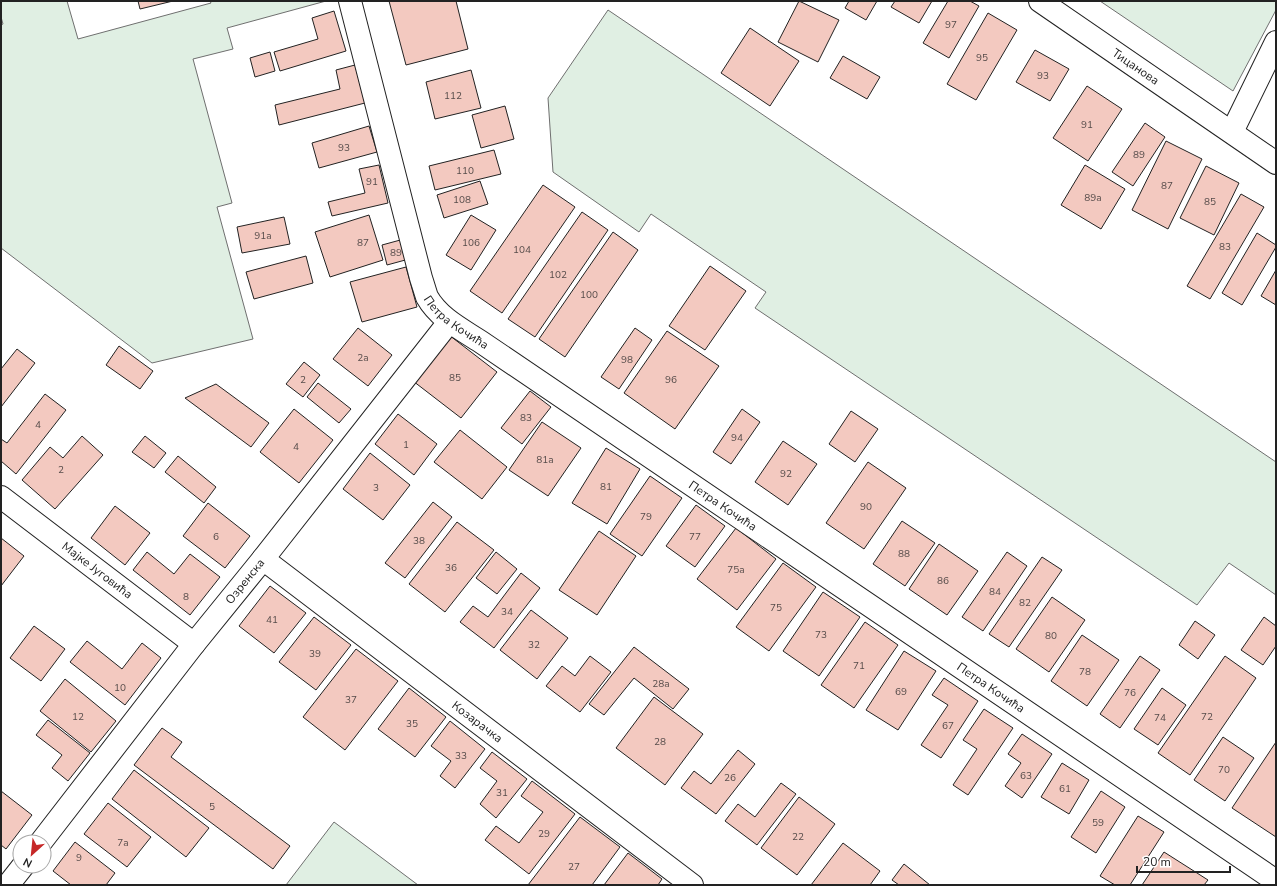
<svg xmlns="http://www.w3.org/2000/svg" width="1277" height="886" font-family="'Nunito Sans',sans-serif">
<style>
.green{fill:#e0efe3;stroke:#6f6f6f}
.building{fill:#f3c9c0;stroke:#222}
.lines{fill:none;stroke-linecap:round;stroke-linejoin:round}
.minor-casing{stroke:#222;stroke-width:24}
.minor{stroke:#fff;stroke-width:22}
.labels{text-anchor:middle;stroke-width:3;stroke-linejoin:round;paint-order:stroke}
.number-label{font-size:10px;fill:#564c4a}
.street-label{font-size:12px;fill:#222;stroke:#fff}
</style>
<rect width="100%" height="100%" fill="#fff"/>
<!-- green -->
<g class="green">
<polygon points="1,1 67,1 78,39 211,3 210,1 326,1 227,28 233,49 193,59 232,203 217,207 253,339 152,363 1,248 1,25 3,24 1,17"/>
<polygon points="1100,1 1276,1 1276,10 1233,91"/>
<polygon points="608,10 1276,462 1276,595 1229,563 1197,605 755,308 766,292 651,214 639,232 553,172 548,98"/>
<polygon points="334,822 418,885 286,885"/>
</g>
<!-- building -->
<g class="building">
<polygon points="138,1 173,1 140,9"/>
<polygon points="389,1 456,1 468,49 406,65"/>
<polygon points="799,1 839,20 818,62 778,42"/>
<polygon points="849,1 877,1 866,20 845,8"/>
<polygon points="895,1 932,1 919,23 891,7"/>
<polygon points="948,1 970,1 979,6 949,58 923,43"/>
<polygon points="334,11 346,51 280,71 274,52 318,39 312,18"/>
<polygon points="988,13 1017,30 976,100 947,84"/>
<polygon points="750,28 799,61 770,106 721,73"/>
<polygon points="1035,50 1069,69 1050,101 1016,82"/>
<polygon points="270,52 275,71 255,77 250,58"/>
<polygon points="843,56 880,77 867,99 830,78"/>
<polygon points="355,65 365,103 279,125 275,105 340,89 336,70"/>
<polygon points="471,70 481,108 435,119 426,82"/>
<polygon points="1087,86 1122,109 1088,161 1053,138"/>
<polygon points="505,106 514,139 481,148 472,115"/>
<polygon points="1145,123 1165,137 1133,186 1112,172"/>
<polygon points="369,126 377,152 319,168 312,143"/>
<polygon points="1166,141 1202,159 1168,229 1132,210"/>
<polygon points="494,150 501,174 435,190 429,166"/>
<polygon points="379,165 388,203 332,216 328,202 365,193 359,169"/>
<polygon points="1085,165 1125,189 1101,229 1061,205"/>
<polygon points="1206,166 1239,183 1214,235 1180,218"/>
<polygon points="480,181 488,204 444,218 437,195"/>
<polygon points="543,185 575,207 502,313 470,291"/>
<polygon points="1241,194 1264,207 1210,299 1187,286"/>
<polygon points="582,212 608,230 535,337 508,319"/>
<polygon points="369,215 383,260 330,277 315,232"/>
<polygon points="471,215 496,230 471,270 446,255"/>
<polygon points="284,217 290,244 242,253 237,227"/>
<polygon points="613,232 638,250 565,357 539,339"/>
<polygon points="1257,233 1276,245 1276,247 1242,305 1222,293"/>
<polygon points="404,239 409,259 387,265 382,245"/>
<polygon points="306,256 313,283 254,299 246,272"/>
<polygon points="710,266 746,291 705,350 669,326"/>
<polygon points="406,267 417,307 362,322 350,282"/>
<polygon points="1276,270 1276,305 1261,296"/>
<polygon points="358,328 392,355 368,386 333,359"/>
<polygon points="635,328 652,340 619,389 601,377"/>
<polygon points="667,331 719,366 675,429 624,393"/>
<polygon points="449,335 497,372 461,418 413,381"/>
<polygon points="119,346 153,371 140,389 106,365"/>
<polygon points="17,349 35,363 1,407 1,369"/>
<polygon points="304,362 320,375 303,397 286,384"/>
<polygon points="318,383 351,409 339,423 307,397"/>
<polygon points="216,384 269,423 251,447 185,398"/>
<polygon points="530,391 551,407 522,444 501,428"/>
<polygon points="45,394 66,410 16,474 1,461 1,439 7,443"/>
<polygon points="294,409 333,440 299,483 260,452"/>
<polygon points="742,409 760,422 731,464 713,452"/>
<polygon points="851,411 878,429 855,462 829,444"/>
<polygon points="398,414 437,444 414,475 375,444"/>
<polygon points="542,422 581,448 548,496 509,470"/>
<polygon points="460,430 507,467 482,499 434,462"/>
<polygon points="82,436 103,455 55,509 22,480 50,447 63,458"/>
<polygon points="145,436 166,453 154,468 132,452"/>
<polygon points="783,441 817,464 788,505 755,482"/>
<polygon points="606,448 640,469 607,524 572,503"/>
<polygon points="370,453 410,485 383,520 343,489"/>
<polygon points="178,456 216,487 204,503 165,472"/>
<polygon points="868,462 906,488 864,549 826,523"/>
<polygon points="650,476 682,498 642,556 610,534"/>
<polygon points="433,502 452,517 405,578 385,563"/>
<polygon points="208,503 250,536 225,568 183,536"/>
<polygon points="696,505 725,526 695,567 666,546"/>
<polygon points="115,506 150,533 125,565 91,538"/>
<polygon points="902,521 935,543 905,586 873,564"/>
<polygon points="457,522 494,550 445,612 409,584"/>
<polygon points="736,528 776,559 737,610 697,579"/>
<polygon points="599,531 636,556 597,615 559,590"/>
<polygon points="1,538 24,556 1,586"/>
<polygon points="939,544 978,571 947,615 909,589"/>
<polygon points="147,552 174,574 190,554 220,577 190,615 133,570"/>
<polygon points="496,552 517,569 497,594 476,578"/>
<polygon points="1007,552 1027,566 983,631 962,617"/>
<polygon points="1042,557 1062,570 1009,647 989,634"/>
<polygon points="783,563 816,587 769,651 736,627"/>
<polygon points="521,573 540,588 494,648 460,622 473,606 488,617"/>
<polygon points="270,586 306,613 274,653 239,626"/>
<polygon points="823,592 860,617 819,676 783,651"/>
<polygon points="1052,597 1085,620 1049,672 1016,649"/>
<polygon points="531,610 568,638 537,679 500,650"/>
<polygon points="314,617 351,645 316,690 279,662"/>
<polygon points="1264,617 1276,626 1276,646 1263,665 1241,650"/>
<polygon points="1195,621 1215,635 1198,659 1179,645"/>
<polygon points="865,622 898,645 854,708 821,685"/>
<polygon points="34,626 65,649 41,681 10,658"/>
<polygon points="1082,635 1119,660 1087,706 1051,681"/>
<polygon points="87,641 122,669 142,643 161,658 125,705 70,662"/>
<polygon points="634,647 689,689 673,709 634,678 604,715 589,704"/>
<polygon points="356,649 398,681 345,750 303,717"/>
<polygon points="904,651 936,671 898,730 866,710"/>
<polygon points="590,656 611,672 580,712 546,686 562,666 575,676"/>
<polygon points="1140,656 1160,670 1120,728 1100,714"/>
<polygon points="1225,656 1256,678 1190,775 1158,753"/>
<polygon points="944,678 978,701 941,758 921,745 948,705 932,695"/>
<polygon points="65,679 116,721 91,752 40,711"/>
<polygon points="409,688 446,717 415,757 378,729"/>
<polygon points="1162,688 1186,705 1158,745 1134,729"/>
<polygon points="654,697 703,734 665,785 616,748"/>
<polygon points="984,709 1013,728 968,795 953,785 977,749 963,740"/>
<polygon points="48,720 90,753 68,781 52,768 62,755 36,735"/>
<polygon points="450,721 485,749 455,788 440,776 451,761 431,746"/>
<polygon points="162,728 182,742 171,757 290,846 273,869 134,765"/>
<polygon points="1022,734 1052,754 1022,798 1005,786 1021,763 1008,754"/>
<polygon points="1223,737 1254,758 1225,801 1194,780"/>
<polygon points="1276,742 1276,837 1232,808"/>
<polygon points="738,750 755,764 716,814 681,788 694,771 711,784"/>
<polygon points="492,752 527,779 496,818 480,804 497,781 480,768"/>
<polygon points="1062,763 1089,780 1069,814 1041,797"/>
<polygon points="134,770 209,828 186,857 112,799"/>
<polygon points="532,781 575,814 529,874 485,840 496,826 519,843 543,812 521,796"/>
<polygon points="781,783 796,794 757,845 725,821 738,804 755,817"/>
<polygon points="1,791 32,815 6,849 1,845"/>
<polygon points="1101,791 1125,807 1096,853 1071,837"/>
<polygon points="799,797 835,824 797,875 761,848"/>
<polygon points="108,803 151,837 127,867 84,834"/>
<polygon points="1138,816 1164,832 1130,885 1115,885 1100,876"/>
<polygon points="580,817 620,847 592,885 528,885"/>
<polygon points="75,842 115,873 106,885 71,885 53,871"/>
<polygon points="843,843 880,871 870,885 811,885"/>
<polygon points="1164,852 1208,880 1204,885 1142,885"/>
<polygon points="628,853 662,879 658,885 604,885"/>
<polygon points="904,864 930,885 899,885 892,880"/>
</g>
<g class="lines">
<defs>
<g id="minor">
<path id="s1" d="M 350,1 L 421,278 C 423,284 425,291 427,297 C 439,318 461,329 481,342 L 1276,881"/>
<path id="s2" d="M 1040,1 L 1276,163"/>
<polyline points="1232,132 1276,42"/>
<path id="s3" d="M 1,497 L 194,644"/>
<path id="s4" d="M 263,559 L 692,885"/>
<path id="s5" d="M 41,842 L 194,644 L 263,559 L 449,322"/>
<polyline points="8,885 23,866"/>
</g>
</defs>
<!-- minor casing -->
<use href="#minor" class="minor-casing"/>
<!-- minor -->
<use href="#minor" class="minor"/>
</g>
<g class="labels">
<!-- number labels -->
<g class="number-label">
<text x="951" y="28">97</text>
<text x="982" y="61">95</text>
<text x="1043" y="79">93</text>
<text x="453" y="99">112</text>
<text x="1087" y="128">91</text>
<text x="344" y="151">93</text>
<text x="1139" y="158">89</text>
<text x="465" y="174">110</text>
<text x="372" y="185">91</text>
<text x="1167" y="189">87</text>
<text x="1093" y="201">89a</text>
<text x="462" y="203">108</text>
<text x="1210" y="205">85</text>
<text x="263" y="239">91a</text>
<text x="363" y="246">87</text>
<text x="471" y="246">106</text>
<text x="1225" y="250">83</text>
<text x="522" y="253">104</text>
<text x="396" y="256">89</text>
<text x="558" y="278">102</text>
<text x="589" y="298">100</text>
<text x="363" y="361">2a</text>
<text x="627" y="363">98</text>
<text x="455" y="381">85</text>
<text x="303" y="383">2</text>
<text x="671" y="383">96</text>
<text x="526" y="421">83</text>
<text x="38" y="428">4</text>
<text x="737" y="441">94</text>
<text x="406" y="448">1</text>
<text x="296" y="450">4</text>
<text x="545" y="463">81a</text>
<text x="61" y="473">2</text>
<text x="786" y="477">92</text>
<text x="606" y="490">81</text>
<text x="376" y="491">3</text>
<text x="866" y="510">90</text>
<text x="646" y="520">79</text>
<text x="216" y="540">6</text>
<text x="695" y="540">77</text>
<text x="419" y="544">38</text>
<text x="904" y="557">88</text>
<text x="451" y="571">36</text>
<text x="736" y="573">75a</text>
<text x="943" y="584">86</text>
<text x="995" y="595">84</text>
<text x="186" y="600">8</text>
<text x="1025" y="606">82</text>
<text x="776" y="611">75</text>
<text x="507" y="615">34</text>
<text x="272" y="623">41</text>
<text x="821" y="638">73</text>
<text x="1051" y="639">80</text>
<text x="534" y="648">32</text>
<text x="315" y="657">39</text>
<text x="859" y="669">71</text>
<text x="1085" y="675">78</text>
<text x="661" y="687">28a</text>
<text x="120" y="691">10</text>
<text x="901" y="695">69</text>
<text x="1130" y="696">76</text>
<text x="351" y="703">37</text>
<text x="78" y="720">12</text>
<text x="1207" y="720">72</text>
<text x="1160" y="721">74</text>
<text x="412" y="727">35</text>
<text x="948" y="729">67</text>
<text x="660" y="745">28</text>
<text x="461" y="759">33</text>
<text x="1224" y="773">70</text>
<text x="1026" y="779">63</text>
<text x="730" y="781">26</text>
<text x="1065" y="792">61</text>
<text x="502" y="796">31</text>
<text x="212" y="810">5</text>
<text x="1098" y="826">59</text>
<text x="544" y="837">29</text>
<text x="798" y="840">22</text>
<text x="123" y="846">7a</text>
<text x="79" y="861">9</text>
<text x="574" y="870">27</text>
</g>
<!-- street labels -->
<g class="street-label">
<text dy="4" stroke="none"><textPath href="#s2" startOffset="116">Тицанова</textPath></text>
<text dy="4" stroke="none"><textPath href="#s1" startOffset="345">Петра Кочића</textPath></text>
<text dy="4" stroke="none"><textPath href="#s1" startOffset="669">Петра Кочића</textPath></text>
<text dy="4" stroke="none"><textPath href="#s3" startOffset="121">Мајке Југовића</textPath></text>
<text dy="4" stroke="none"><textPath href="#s5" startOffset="331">Озренска</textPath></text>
<text dy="4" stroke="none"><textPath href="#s1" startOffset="993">Петра Кочића</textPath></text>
<text dy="4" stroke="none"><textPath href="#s4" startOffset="269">Козарачка</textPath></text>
</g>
</g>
<!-- border -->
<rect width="1277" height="886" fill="none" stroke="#222222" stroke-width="4"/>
<!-- north arrow -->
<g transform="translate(32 854) rotate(207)"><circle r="19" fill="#ffffff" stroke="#a7a7a7"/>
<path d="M0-3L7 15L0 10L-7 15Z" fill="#c62828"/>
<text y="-6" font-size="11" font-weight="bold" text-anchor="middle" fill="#222222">N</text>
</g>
<!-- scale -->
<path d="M1137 866v6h93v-6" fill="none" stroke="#222222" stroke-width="2"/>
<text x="1143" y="866" font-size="12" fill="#222222" stroke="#ffffff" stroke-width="3" paint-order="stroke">20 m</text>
</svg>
